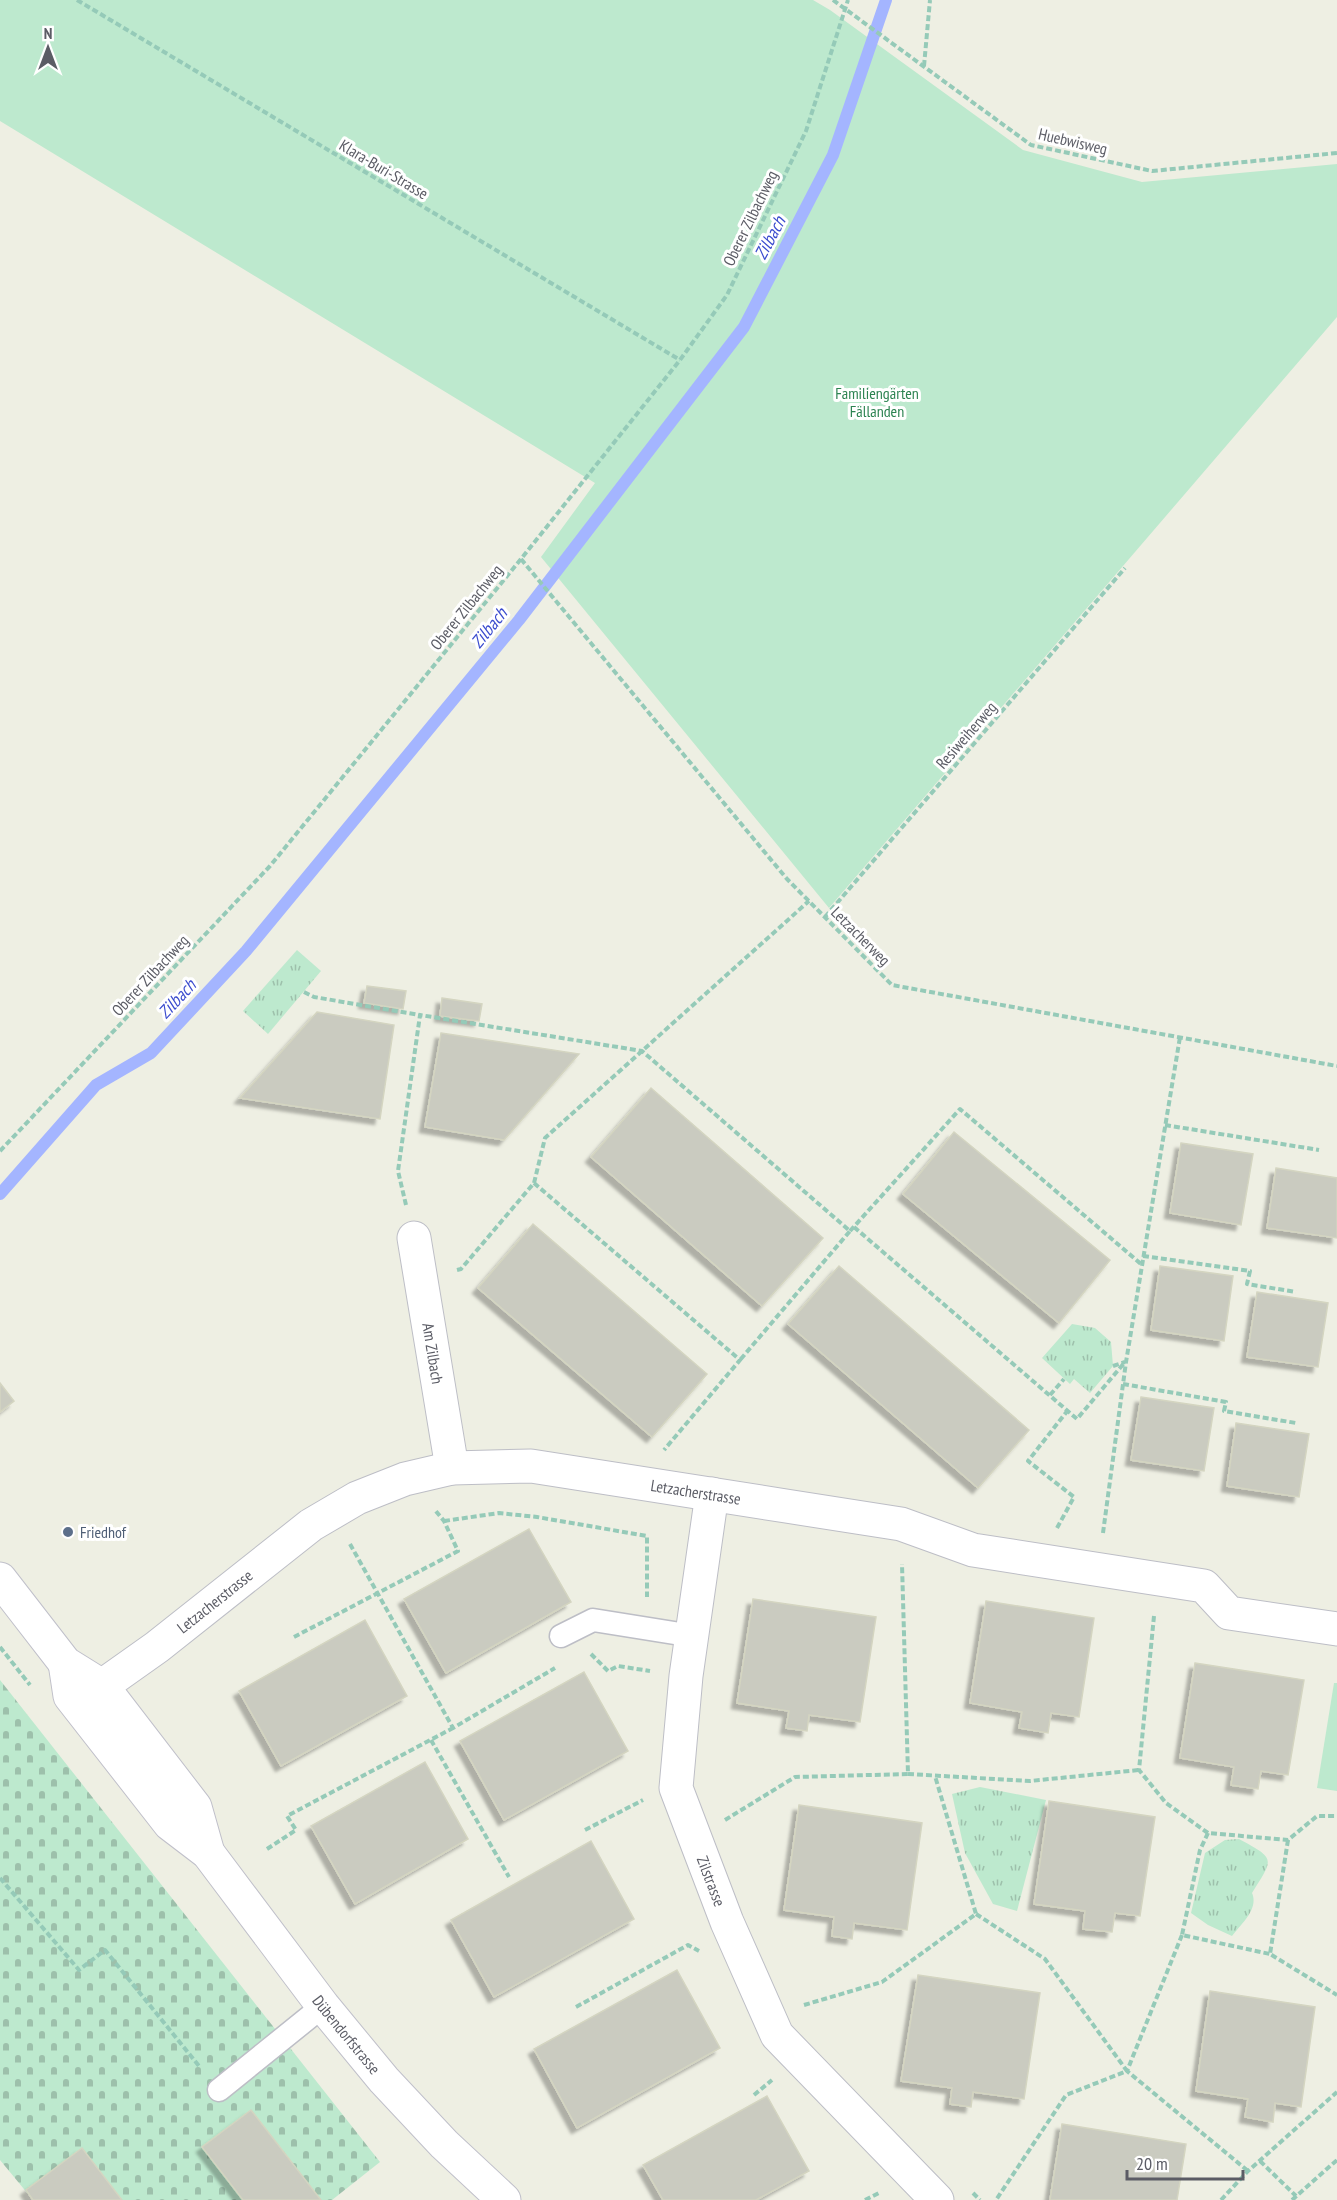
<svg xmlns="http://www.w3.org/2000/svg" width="1337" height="2200" font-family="'PT Sans Narrow',sans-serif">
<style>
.grass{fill:url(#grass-tufts)}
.cemetery{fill:url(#cemetery-stones)}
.garden{fill:#bde9ce}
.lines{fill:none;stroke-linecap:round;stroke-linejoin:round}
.stream{stroke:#a4b5ff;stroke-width:12}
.building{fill:#cacbc0;stroke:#d4d5c1;stroke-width:1.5;filter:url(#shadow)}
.service-casing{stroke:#bdbec6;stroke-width:25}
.minor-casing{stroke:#bdbec6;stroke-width:35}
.secondary-casing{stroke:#c0c0ca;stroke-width:35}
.path{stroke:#95cab8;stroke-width:4;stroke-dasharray:6 3;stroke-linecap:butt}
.service{stroke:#fff;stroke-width:22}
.minor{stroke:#fff;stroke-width:33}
.secondary{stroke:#fff;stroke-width:33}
.service-dot{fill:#5c6f8a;stroke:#fff;stroke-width:2}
.labels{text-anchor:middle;stroke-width:6;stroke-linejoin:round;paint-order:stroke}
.street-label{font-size:16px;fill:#5b5c65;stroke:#fff}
.park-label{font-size:16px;fill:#2c8351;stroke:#fff}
.service-label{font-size:16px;fill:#4e5e75;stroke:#fff;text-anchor:start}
.water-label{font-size:18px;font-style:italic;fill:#3b4cce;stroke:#fff}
</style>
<defs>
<pattern id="grass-tufts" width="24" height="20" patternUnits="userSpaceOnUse" patternTransform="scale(1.5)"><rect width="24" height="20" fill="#bde9ce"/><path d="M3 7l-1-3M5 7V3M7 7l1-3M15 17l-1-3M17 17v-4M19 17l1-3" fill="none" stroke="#9dc0ab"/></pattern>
<pattern id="cemetery-stones" width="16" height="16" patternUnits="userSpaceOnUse" patternTransform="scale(1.5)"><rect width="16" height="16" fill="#bde9ce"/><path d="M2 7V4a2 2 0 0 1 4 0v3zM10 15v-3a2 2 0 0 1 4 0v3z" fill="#9dc0ab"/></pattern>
<filter id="shadow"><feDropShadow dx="-5.5" dy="5.5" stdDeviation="1.5" flood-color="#0004"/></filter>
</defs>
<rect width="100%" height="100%" fill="#eeefe3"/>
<!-- grass -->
<g class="grass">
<polygon points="297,950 321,971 268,1034 243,1011"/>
<polygon points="1072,1324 1095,1328 1111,1342 1113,1366 1090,1393 1074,1379 1070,1384 1042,1358"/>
<polygon points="980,1787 1046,1800 1017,1911 993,1904 965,1853 952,1794"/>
<path d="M 1239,1839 C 1276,1859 1274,1858 1252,1893 C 1259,1909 1241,1924 1232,1936 L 1208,1925 L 1191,1913 L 1205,1853 L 1225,1840 Z"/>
</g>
<!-- cemetery -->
<polygon class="cemetery" points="0,1680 380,2162 332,2200 33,2200 0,2160"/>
<!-- garden -->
<g class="garden">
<polygon points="0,0 813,0 830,10 1023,150 1142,182 1337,164 1337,317 829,908 541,557 595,483 0,121"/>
<polygon points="1334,1683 1337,1683 1337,1791 1317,1788"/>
</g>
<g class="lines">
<!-- stream -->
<polyline class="stream" points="0,1194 96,1085 151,1053 246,951 519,620 744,327 833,155 886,0"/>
</g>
<!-- building -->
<g class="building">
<polygon points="367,986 406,991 403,1009 364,1003"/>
<polygon points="442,998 482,1004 479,1021 440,1016"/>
<polygon points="317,1012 394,1025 380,1119 240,1098"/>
<polygon points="441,1033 579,1054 504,1140 425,1127"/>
<polygon points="651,1088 823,1238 762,1306 591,1157"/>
<polygon points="954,1132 1110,1260 1059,1323 903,1194"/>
<polygon points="1181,1143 1253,1154 1241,1225 1170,1213"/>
<polygon points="1276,1168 1337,1178 1337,1238 1267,1228"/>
<polygon points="533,1224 707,1374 652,1437 478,1288"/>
<polygon points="839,1266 1029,1430 978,1488 788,1324"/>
<polygon points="1160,1266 1233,1276 1224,1341 1151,1330"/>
<polygon points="1257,1292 1328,1303 1318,1367 1247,1357"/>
<polygon points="0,1383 14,1401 0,1412"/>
<polygon points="1141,1397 1214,1408 1204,1471 1131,1460"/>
<polygon points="1236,1423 1309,1434 1299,1497 1227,1486"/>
<polygon points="529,1529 571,1602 446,1673 404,1599"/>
<polygon points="753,1599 876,1617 860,1722 809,1715 807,1731 786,1728 789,1711 737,1703"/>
<polygon points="986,1601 1094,1618 1079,1717 1051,1713 1048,1733 1019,1728 1022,1712 970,1703"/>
<polygon points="365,1620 407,1696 281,1766 239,1691"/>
<polygon points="1195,1663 1304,1680 1288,1775 1261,1771 1258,1789 1231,1785 1234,1767 1180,1758"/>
<polygon points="584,1672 628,1751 504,1820 460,1741"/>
<polygon points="425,1762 468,1839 355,1904 311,1826"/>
<polygon points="1049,1801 1155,1817 1140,1916 1115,1913 1112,1932 1083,1929 1085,1911 1034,1904"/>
<polygon points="799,1805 922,1823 907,1930 854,1923 852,1939 832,1936 834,1917 784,1910"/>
<polygon points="591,1841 634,1919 494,1997 451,1920"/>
<polygon points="677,1970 720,2048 577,2128 534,2049"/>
<polygon points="918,1975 1040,1993 1024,2099 973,2092 971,2107 950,2104 952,2088 901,2081"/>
<polygon points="1210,1991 1315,2007 1301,2107 1275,2103 1273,2122 1245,2117 1248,2099 1196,2091"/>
<polygon points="767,2096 809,2171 756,2200 663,2200 643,2165"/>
<polygon points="251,2110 321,2200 243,2200 202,2147"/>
<polygon points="1062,2124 1186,2144 1177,2200 1050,2200"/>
<polygon points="82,2148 122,2200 33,2200 26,2190"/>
</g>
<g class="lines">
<defs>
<g id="service">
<polyline points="561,1636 593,1620 693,1636"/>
<polyline points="219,2090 323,2006"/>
</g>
<g id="minor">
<path id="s1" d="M 414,1238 L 452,1468"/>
<path id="s2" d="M 712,1494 L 686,1676 L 676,1788 L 727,1922 L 777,2035 L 937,2200"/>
<path id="s3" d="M 102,1686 L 157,1647 L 311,1525 L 357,1498 L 405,1479 L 452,1468 L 531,1466 L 786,1506 L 901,1524 L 973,1550 L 1204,1586 L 1229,1613 L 1337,1629"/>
</g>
<g id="secondary">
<polyline points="0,1579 65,1663 102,1686 195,1807 208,1853"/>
<path id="s4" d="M 65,1663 L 70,1696 L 170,1824 L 208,1853 L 323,2006 L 384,2080 L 444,2144 L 504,2200"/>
</g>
</defs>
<!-- service casing -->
<use href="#service" class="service-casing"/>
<!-- minor casing -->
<use href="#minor" class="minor-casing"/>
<!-- secondary casing -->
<use href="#secondary" class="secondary-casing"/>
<!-- path -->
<g class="path">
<polyline points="77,0 680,360"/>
<polyline points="833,0 1031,145 1152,171 1337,153"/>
<polyline points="924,66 930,0"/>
<polyline points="521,559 787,879 892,985 1337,1066"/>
<polyline points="825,917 1125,568"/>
<polyline points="304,992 314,997 420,1015"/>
<polyline points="1165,1125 1319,1150"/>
<polyline points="0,1151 270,866 521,559 680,360 727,295 806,131 848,0"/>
<polyline points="534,1183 740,1360 664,1450"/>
<polyline points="406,1205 398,1171 420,1015 642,1051 850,1231 740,1360"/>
<polyline points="854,1227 1077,1419 1125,1362"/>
<polyline points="850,1231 960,1109 1141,1264"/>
<polyline points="1143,1256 1250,1271 1247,1284 1296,1292"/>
<polyline points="457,1270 461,1269 534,1183 545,1138 809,901"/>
<polyline points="1113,1366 1125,1362"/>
<polyline points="1123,1384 1226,1402 1224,1411 1296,1423"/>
<polyline points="1050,1395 1064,1379"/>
<polyline points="444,1521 499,1513 537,1517 647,1536 647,1597"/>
<polyline points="1057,1528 1074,1497 1028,1461 1068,1410"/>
<polyline points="1103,1533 1126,1362 1180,1037"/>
<polyline points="350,1544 453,1728 555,1668"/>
<polyline points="1154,1616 1139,1770 1166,1803 1208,1833 1288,1840 1317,1816 1337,1816"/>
<polyline points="294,1637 458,1551 444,1521 435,1510"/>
<polyline points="0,1647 30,1685"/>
<polyline points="591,1654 608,1671 618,1666 650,1671"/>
<polyline points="431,1740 509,1877"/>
<polyline points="908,1774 1030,1781 1139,1770"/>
<polyline points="725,1820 795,1777 908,1774 902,1564"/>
<polyline points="585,1830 643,1800"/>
<polyline points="1208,1833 1200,1850 1182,1935 1270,1954"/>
<polyline points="1288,1840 1270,1954 1337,1995"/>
<polyline points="267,1849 296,1830 287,1816 453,1728"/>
<polyline points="0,1878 79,1970 105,1950 199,2066"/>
<polyline points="976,1914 1045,1959 1127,2071 1066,2095 996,2200"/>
<polyline points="1182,1935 1127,2071 1248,2171"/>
<polyline points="804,2005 882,1982 976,1914 935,1776"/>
<polyline points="576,2007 688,1945 699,1951"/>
<polyline points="754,2095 772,2080"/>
<polyline points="1260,2161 1296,2196"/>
<polyline points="973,2193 980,2200"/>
<polyline points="865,2200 881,2192"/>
<polyline points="1221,2200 1248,2171 1337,2092"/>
<polyline points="1292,2200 1337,2160"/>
</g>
<!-- service -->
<use href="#service" class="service"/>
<!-- minor -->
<use href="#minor" class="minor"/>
<!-- secondary -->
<use href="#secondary" class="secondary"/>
</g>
<!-- markers -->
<circle class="service-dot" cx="68" cy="1532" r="6"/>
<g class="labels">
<!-- street labels -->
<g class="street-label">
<text transform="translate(1073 141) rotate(13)" y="6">Huebwisweg</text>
<text transform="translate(384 169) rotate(31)" y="6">Klara-Buri-Strasse</text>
<text transform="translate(750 218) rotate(-64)" y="6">Oberer Zilbachweg</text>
<text transform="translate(466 607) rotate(-51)" y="6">Oberer Zilbachweg</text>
<text transform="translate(966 735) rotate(-49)" y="6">Resiweiherweg</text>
<text transform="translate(861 936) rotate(45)" y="6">Letzacherweg</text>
<text transform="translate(150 975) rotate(-47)" y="6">Oberer Zilbachweg</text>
<text dy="6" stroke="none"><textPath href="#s1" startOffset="117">Am Zilbach</textPath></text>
<text dy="6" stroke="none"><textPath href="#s3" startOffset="663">Letzacherstrasse</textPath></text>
<text dy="6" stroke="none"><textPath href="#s3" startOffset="141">Letzacherstrasse</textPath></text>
<text dy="6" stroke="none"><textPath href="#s2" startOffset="396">Zilstrasse</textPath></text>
<text dy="6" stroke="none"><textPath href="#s4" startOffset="472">Dübendorfstrasse</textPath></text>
</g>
<!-- park labels -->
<g class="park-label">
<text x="877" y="399">Familiengärten<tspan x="877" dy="18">Fällanden</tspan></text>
</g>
<!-- service labels -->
<g class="service-label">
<text x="80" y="1538">Friedhof</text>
</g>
<!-- water labels -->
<g class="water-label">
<text transform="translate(770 238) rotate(-62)" y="6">Zilbach</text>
<text transform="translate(489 628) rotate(-51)" y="6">Zilbach</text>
<text transform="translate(177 999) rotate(-47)" y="6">Zilbach</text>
</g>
</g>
<!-- north arrow -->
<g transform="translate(48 48)" stroke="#ffffff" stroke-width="4.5" paint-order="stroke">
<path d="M0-4.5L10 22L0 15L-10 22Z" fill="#5b5c65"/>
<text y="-9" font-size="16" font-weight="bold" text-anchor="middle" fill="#5b5c65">N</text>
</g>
<!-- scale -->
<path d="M1127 2170v9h116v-9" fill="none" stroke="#5b5c65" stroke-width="3"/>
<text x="1136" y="2170" font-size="18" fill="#5b5c65" stroke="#ffffff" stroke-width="4.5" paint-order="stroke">20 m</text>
</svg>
